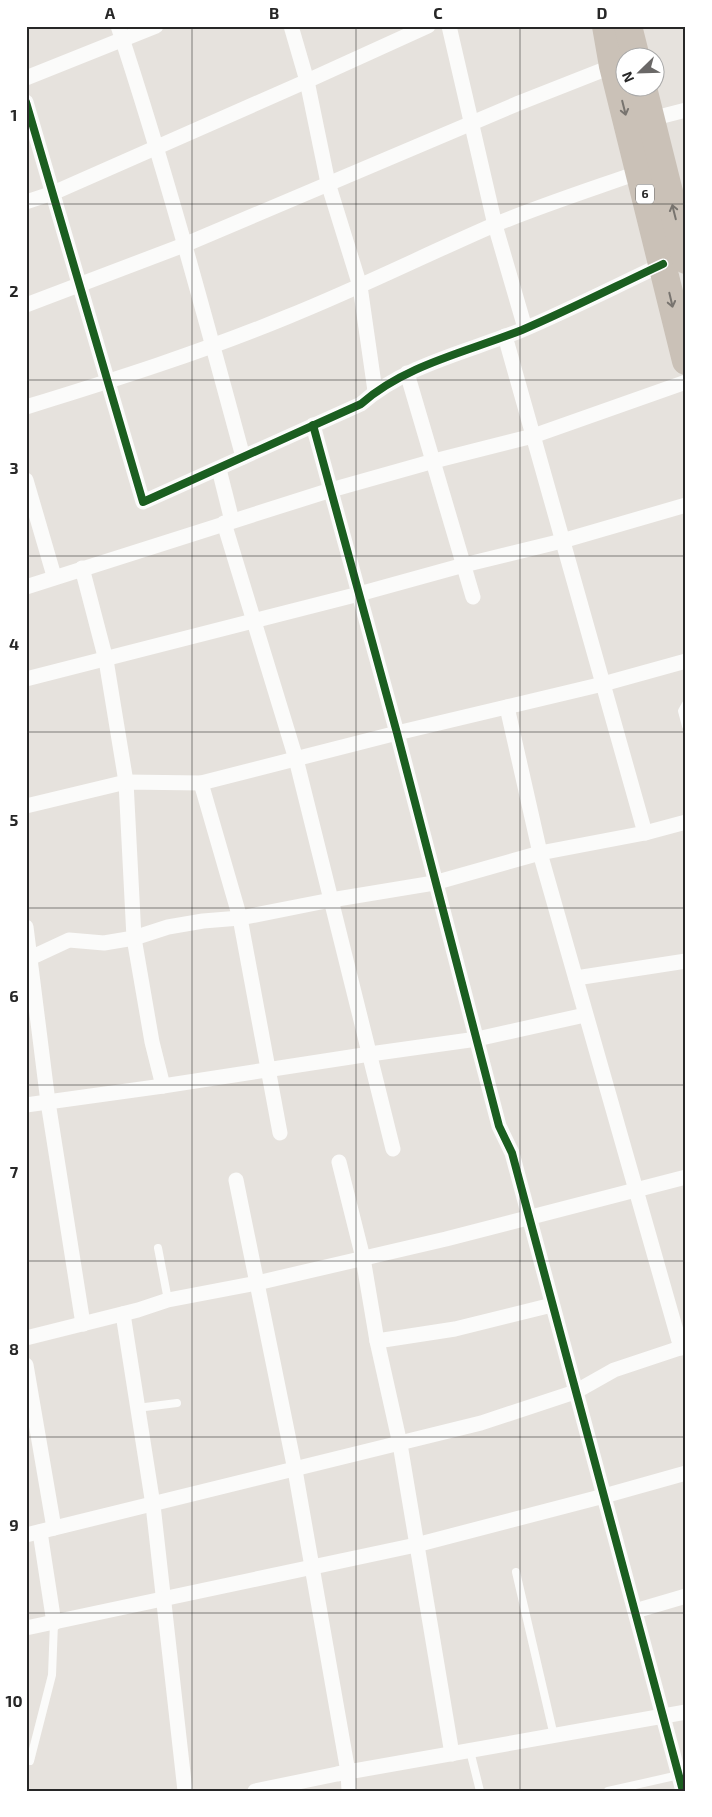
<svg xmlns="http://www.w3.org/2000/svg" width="712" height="1817" font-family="'Exo 2',sans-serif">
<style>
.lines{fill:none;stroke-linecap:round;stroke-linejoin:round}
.lane{stroke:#fbfbfa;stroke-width:8}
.street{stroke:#fbfbfa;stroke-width:15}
.highway{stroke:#cac1b7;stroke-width:28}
.cycleway-casing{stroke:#fff;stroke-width:11}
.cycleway{stroke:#1b5e20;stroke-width:8}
.oneway{stroke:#78746f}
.grid{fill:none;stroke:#272727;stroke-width:1;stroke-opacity:0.55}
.labels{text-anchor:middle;stroke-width:4;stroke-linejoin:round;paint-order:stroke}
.shield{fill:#fff;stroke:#686868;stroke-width:1}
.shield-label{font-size:12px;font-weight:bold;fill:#272727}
.neatline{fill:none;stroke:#272727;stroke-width:2}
.grid-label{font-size:16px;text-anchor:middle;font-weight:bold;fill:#272727}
</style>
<rect width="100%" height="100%" fill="#e6e2dd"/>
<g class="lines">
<!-- lane -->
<g class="lane">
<polyline points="686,704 682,711 686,726"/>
<polyline points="158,1248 168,1300"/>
<polyline points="137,1408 177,1403"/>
<polyline points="516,1572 554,1736"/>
<polyline points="470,1751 480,1791"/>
<polyline points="30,1761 52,1675 54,1623"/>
<polyline points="608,1791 679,1775"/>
</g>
<!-- street -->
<g class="street">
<path d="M 118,26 C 165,168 204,313 243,457"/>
<polyline points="291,26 307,81 328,183 360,286 375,391"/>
<polyline points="449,26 495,225 525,328"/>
<polyline points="26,78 156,26"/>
<path d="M 26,102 L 143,502 L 361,404 C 405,365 467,352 522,330 C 569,310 616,286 663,264"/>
<polyline points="651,119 686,110"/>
<polyline points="26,202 53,193 307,81 428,26"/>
<polyline points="26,305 184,245 519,103 613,66"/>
<polyline points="505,336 645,833"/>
<polyline points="407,373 473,597"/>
<path d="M 26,407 C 114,380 202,352 287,317 C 357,289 425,255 494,225 C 542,205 592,189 640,172"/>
<polyline points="313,425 397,733 499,1126 512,1153 683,1791"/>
<polyline points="219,469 232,521"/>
<polyline points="26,480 54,576"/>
<polyline points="224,523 296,759 393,1149"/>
<polyline points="82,568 106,660 126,782 134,938 152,1042 163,1086"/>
<polyline points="26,587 331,490 434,461 533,436 686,382"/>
<polyline points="26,679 359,594 464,565 562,541 686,505"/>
<polyline points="507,707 540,853 681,1348"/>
<polyline points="201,783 240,918 280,1133"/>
<polyline points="26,806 126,782 201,783 397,733 603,684 686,661"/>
<polyline points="26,927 48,1102 83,1324"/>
<polyline points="26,960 69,940 104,943 134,938 168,927 203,921 240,918 331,900 434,883 540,853 645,833 686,822"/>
<polyline points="576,978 686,961"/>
<polyline points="26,1105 163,1086 370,1054 477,1039 585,1015"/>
<polyline points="339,1162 363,1258 377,1341 400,1444 452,1754"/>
<polyline points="236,1180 295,1470 348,1772 349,1791"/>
<polyline points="123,1314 153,1505 185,1791"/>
<polyline points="26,1338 138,1310 168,1300 257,1283 446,1239 686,1177"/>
<polyline points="377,1341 455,1329 552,1305"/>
<polyline points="26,1365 54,1528"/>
<polyline points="40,1532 54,1623"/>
<polyline points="26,1535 481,1423 575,1392 614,1370 686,1346"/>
<polyline points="635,1611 686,1596"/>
<polyline points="26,1628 416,1545 604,1496 686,1473"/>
<polyline points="255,1791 337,1774 686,1712"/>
</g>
<!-- highway -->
<g class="highway">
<polyline points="606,26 613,66 686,361"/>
<polyline points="628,26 636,58"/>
<polyline points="643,88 686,260"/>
</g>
<defs>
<g id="cycleway">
<path d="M 26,102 L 143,502 L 361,404 C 405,365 467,352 522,330 C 569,310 616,286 663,264"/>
<polyline points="313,425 397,733 499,1126 512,1153 683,1791"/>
</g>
</defs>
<!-- cycleway casing -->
<use href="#cycleway" class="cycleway-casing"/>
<!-- cycleway -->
<use href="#cycleway" class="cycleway"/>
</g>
<!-- one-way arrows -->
<defs><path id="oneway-shaft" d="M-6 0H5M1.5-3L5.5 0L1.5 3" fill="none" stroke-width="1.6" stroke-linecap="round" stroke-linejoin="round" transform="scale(1.25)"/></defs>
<g class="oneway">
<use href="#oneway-shaft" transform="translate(624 108) rotate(76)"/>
<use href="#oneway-shaft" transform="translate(674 212) rotate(-104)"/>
<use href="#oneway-shaft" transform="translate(671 300) rotate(77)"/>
</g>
<!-- grid -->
<path class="grid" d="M 192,26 L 192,1791M 356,26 L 356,1791M 520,26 L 520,1791M 26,204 L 686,204M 26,380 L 686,380M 26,556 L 686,556M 26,732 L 686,732M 26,908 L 686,908M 26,1085 L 686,1085M 26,1261 L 686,1261M 26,1437 L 686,1437M 26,1613 L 686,1613"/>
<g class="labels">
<!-- shield labels -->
<rect class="shield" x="636" y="184.5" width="18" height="19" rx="4"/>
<g class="shield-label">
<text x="645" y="198">6</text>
</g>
</g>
<!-- border -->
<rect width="712" height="1817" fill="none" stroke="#ffffff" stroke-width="55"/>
<!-- north arrow -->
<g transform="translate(640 72) rotate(247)"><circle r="24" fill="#ffffff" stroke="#a9a9a9"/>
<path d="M0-4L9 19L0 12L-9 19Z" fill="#6a6867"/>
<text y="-8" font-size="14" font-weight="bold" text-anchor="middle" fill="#272727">N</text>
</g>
<rect x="28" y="28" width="656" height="1762" class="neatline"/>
<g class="grid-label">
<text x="110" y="19">A</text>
<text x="274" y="19">B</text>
<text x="438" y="19">C</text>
<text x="602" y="19">D</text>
<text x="14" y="121">1</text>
<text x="14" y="297">2</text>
<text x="14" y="474">3</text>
<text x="14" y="650">4</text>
<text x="14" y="826">5</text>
<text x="14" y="1002">6</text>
<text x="14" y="1178">7</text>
<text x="14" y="1355">8</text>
<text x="14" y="1531">9</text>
<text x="14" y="1707">10</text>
</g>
</svg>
